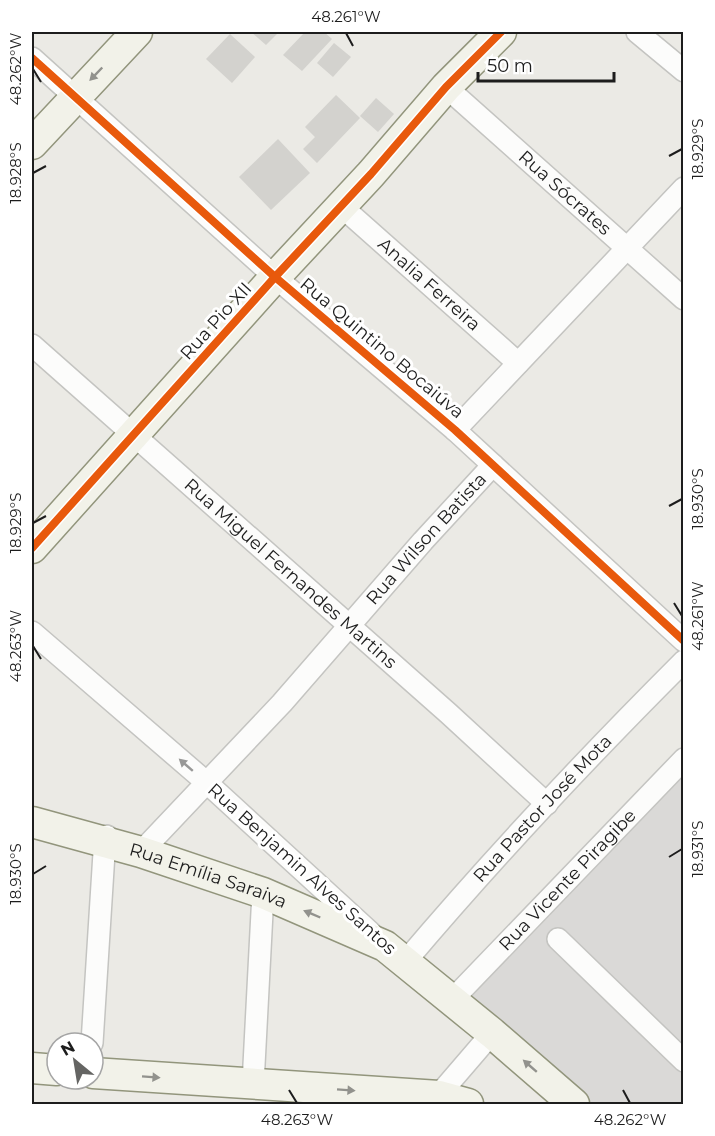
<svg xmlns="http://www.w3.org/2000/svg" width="715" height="1136" font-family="Montserrat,sans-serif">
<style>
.residential{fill:#dad9d7}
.building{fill:#d3d2ce}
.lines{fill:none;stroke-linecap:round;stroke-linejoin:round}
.street-casing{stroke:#c4c4c1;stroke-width:24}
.secondary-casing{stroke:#92957c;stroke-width:33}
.street{stroke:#fcfcfb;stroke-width:21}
.secondary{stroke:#f2f2e9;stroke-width:30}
.cycleway-casing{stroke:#fff;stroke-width:11}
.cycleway{stroke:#e8590c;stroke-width:8}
.oneway{fill:#92928d}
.oneway2{fill:#989897}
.ticks{fill:none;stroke:#1d1d1d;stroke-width:2}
.labels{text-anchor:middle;stroke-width:6;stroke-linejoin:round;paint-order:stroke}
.street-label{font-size:18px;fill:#1d1d1d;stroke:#fff}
.neatline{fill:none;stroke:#1d1d1d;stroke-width:2}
.ticks-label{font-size:15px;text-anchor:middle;fill:#1d1d1d}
</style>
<rect width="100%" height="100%" fill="#ebeae5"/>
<!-- residential -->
<polygon class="residential" points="683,761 683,1104 580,1104 460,996"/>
<!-- building -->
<g class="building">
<polygon points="251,32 279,32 266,45"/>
<polygon points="305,32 324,32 332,39 302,71 283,55"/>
<polygon points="230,34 255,57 232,83 206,59"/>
<polygon points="334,43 351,57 333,77 317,63"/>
<polygon points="336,95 360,118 317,163 303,149 315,137 305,127"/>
<polygon points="376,98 394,114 378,132 360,116"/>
<polygon points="278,139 310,173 271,210 239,177"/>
</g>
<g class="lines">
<defs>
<g id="street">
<polyline points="637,32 684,71"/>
<polyline points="32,58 275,277 455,430 684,641"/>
<path id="s1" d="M 446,87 L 684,299"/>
<path id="s2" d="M 341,206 L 518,363"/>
<path id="s3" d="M 32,345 L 448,713 L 547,804"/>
<polyline points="455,430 684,188"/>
<polyline points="32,632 206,782 371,933"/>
<path id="s4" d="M 132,847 L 141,852 L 282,703 L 423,541 L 493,465"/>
<polyline points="558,939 684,1061"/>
<path id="s5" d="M 405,962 C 493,858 587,758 684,661"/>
<path id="s6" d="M 451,1001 L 684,759"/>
<polyline points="92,1043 104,853 107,836"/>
<polyline points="253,1084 263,893"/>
<polyline points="431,1104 492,1033"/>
</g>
<g id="secondary">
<polyline points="32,144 137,32"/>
<polyline points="32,548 275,277 371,174 446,87 501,32"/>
<path id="s7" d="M 32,822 L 141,852 L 263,893 L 385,946 L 492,1033 L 574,1104"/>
<polyline points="32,1068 57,1070"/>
<polyline points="93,1073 439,1096 468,1104"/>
</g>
</defs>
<!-- street casing -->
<use href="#street" class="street-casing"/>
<!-- secondary casing -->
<use href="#secondary" class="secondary-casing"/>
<!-- street -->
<use href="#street" class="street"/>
<!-- secondary -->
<use href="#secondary" class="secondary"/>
<defs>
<g id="cycleway">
<polyline points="32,58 275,277 455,430 684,641"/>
<polyline points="32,548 275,277 371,174 446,87 501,32"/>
</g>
</defs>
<!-- cycleway casing -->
<use href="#cycleway" class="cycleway-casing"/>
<!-- cycleway -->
<use href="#cycleway" class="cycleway"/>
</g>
<!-- one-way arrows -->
<defs><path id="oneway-solid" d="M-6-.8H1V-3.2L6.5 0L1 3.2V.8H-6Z" transform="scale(1.5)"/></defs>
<g class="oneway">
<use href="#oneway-solid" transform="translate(96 74) rotate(134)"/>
<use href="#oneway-solid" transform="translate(312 914) rotate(-157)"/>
<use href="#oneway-solid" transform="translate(530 1066) rotate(-139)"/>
<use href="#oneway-solid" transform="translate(151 1077) rotate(4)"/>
<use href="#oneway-solid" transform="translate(346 1090) rotate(4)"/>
</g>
<use class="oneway2" href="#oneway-solid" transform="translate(186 765) rotate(-139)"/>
<!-- ticks -->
<path class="ticks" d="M 346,33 L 353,46M 33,69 L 41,82M 669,156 L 682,149M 33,173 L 46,166M 669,506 L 682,499M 33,523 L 46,516M 674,603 L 682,616M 33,646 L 41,659M 669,857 L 682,849M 33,874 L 46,866M 289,1090 L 297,1103M 623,1090 L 630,1103"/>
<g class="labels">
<!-- street labels -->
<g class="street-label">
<text dy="6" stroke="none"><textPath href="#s1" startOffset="159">Rua Sócrates</textPath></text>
<text dy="6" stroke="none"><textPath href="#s2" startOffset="118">Analia Ferreira</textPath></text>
<text transform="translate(216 321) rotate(-48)" y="6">Rua Pio XII</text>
<text transform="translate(382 348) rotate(40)" y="6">Rua Quintino Bocaiúva</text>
<text dy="6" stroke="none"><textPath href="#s4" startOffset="434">Rua Wilson Batista</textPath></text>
<text dy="6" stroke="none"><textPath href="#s3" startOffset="345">Rua Miguel Fernandes Martins</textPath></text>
<text dy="6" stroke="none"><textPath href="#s5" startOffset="206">Rua Pastor José Mota</textPath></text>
<text transform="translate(302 869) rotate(42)" y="6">Rua Benjamin Alves Santos</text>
<text dy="6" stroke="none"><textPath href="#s7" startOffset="184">Rua Emília Saraiva</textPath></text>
<text dy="6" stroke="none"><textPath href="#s6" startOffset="168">Rua Vicente Piragibe</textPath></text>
</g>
</g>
<!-- border -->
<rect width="715" height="1136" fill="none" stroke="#ffffff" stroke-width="66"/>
<!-- north arrow -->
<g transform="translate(75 1061) rotate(330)"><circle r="28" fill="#ffffff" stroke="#a5a5a5" stroke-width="1.5"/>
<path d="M0-4.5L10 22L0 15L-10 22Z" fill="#656563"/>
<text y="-9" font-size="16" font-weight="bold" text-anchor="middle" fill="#1d1d1d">N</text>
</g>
<!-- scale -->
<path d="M478 72v9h136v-9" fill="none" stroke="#1d1d1d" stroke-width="3"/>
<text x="487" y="72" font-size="18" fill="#1d1d1d" stroke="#ffffff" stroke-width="4.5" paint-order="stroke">50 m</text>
<rect x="33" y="33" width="649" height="1070" class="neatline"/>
<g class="ticks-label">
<text x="346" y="22">48.261°W</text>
<text transform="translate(16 69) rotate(-90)" y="5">48.262°W</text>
<text transform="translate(698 149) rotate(-90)" y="5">18.929°S</text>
<text transform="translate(16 173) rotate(-90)" y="5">18.928°S</text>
<text transform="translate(698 499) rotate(-90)" y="5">18.930°S</text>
<text transform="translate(16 523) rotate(-90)" y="5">18.929°S</text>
<text transform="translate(698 616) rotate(-90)" y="5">48.261°W</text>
<text transform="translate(16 646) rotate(-90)" y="5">48.263°W</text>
<text transform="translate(698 849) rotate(-90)" y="5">18.931°S</text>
<text transform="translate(16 874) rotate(-90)" y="5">18.930°S</text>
<text x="297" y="1125">48.263°W</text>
<text x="630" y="1125">48.262°W</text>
</g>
</svg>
